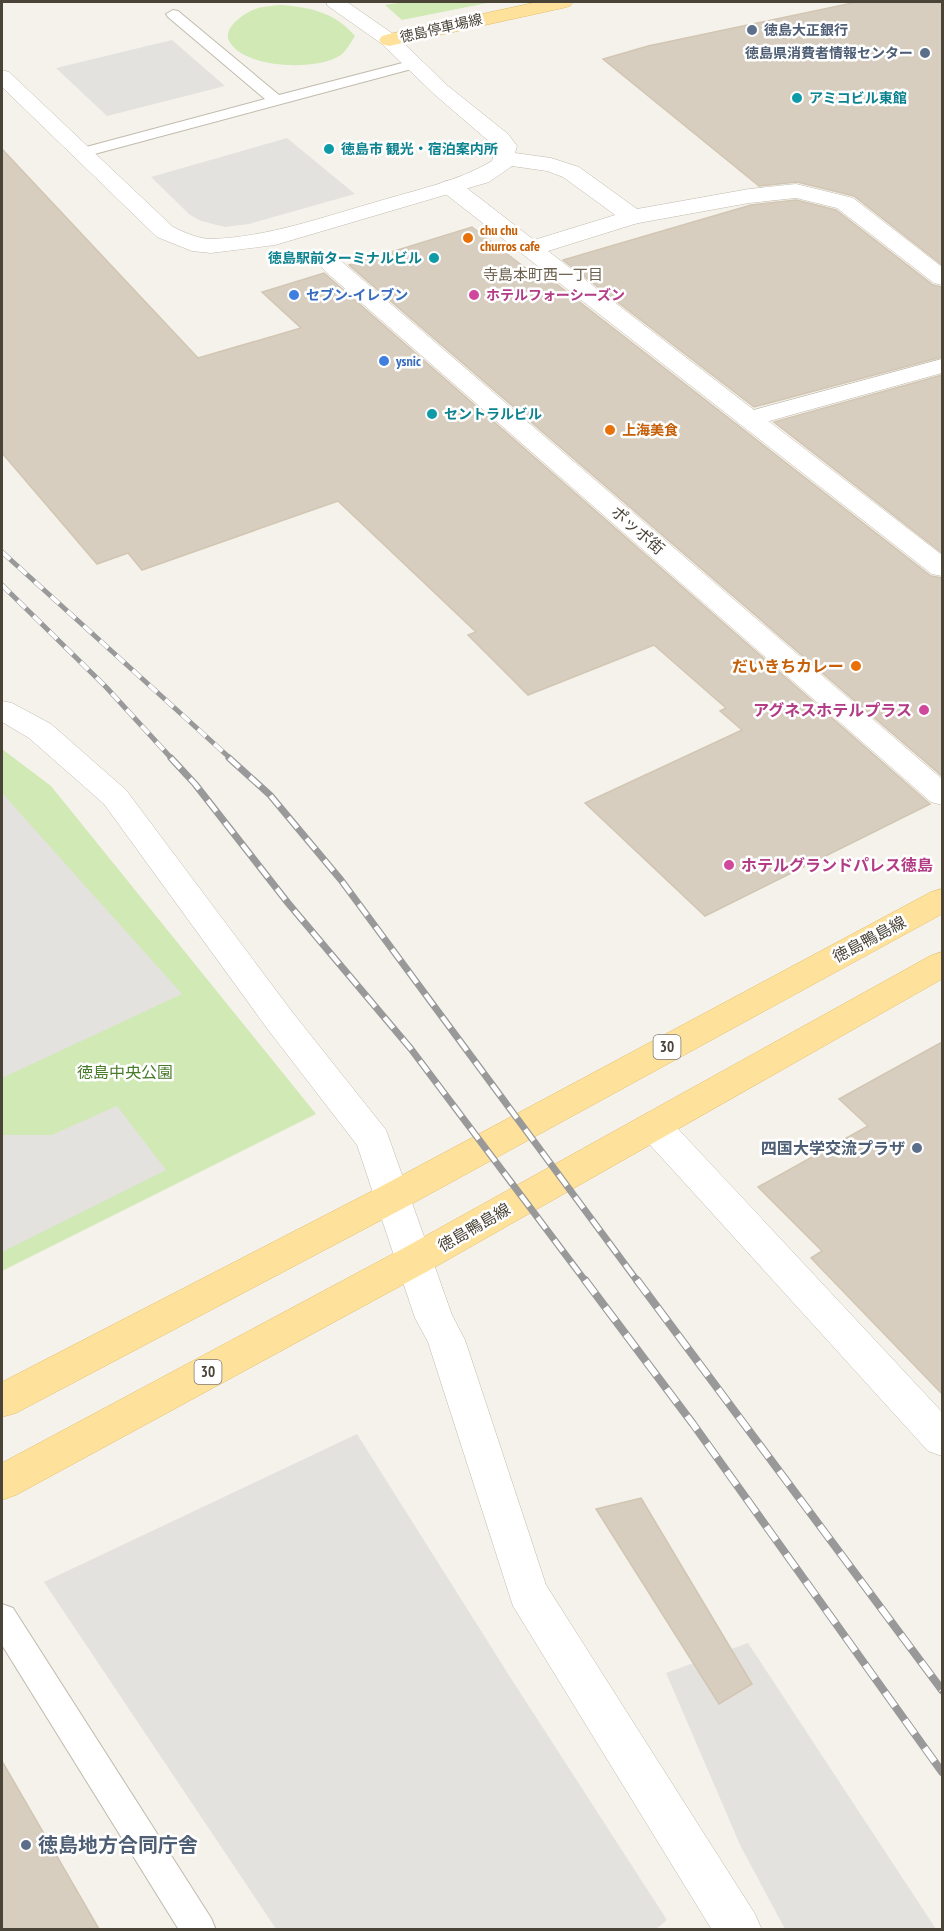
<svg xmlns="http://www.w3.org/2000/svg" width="944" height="1931" font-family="'PT Sans Narrow','Noto Sans JP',sans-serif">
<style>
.green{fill:#d1e9b4}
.parking{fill:#e4e2df}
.building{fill:#d7cec0;stroke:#d2c6b3;stroke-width:1.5}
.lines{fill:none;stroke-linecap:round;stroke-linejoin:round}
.service-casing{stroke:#c1baad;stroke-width:2}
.pedestrian-casing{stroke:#c1baad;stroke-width:1}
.minor-casing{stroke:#c1baad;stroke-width:1}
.tertiary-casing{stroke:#c1baad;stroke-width:1}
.primary-casing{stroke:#e4bf6a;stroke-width:1}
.service{fill:#fff;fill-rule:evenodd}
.pedestrian{fill:#fff;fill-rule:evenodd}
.minor{fill:#fff;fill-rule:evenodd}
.tertiary{fill:#fff;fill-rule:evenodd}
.primary{fill:#fee29b;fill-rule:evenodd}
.rail-far2-casing{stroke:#999;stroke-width:5}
.rail-far1-casing{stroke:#999;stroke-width:7}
.rail-casing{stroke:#999;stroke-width:8}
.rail-far2{stroke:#fff;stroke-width:4;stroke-dasharray:11;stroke-linecap:butt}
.rail-far1{stroke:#fff;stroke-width:4.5;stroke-dasharray:14;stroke-linecap:butt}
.rail{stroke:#fff;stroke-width:6;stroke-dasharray:17;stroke-linecap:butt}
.service-dot{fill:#5c6f8a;stroke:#fff;stroke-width:2}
.culture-dot{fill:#0f9aa8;stroke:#fff;stroke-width:2}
.food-dot{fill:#e8710a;stroke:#fff;stroke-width:2}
.shop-dot{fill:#3f7fe0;stroke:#fff;stroke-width:2}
.hotel-dot{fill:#d1479c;stroke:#fff;stroke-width:2}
.labels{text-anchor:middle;stroke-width:5;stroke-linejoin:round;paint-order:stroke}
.far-street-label{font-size:14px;fill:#494338;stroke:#fff}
.far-service-label{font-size:14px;font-weight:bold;fill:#4e5e75;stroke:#fff;text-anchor:start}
.far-culture-label{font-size:14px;font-weight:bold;fill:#0d838f;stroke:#fff;text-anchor:start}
.far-food-label{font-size:14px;font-weight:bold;fill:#c56008;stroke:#fff;text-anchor:start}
.far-shop-label{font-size:14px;font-weight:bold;fill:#366cbe;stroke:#fff;text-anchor:start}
.far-hotel-label{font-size:14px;font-weight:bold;fill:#b23c85;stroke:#fff;text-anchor:start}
.far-neighbourhood-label{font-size:15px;fill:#6c614f;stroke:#fff}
.shield{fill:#fff;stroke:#807b74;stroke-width:1.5}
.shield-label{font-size:15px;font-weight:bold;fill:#494338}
.street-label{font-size:16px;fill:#494338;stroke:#fff}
.food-label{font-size:16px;font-weight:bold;fill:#c56008;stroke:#fff;text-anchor:end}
.hotel-label{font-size:16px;font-weight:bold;fill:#b23c85;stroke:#fff;text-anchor:end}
.park-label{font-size:16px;fill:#497c2a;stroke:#fff}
.service-label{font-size:16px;font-weight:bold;fill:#4e5e75;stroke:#fff;text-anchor:end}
.near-service-label{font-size:20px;font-weight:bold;fill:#4e5e75;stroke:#fff;text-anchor:start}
</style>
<rect width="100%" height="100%" fill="#f5f2eb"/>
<!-- green -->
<g class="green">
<polygon points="404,2 492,2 402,20 385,5"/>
<path d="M 281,5 C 310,7 336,13 355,36 C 351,42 347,50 341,55 C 317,71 249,69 231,44 C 219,29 245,12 258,8 C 265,6 273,6 281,5 Z"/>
<polygon points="2,749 51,786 316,1114 2,1271"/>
</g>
<!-- parking -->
<g class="parking">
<polygon points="172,40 225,86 107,116 56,68"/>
<polygon points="287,138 355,194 249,224 225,227 201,221 190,215 151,177"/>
<polygon points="2,793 182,994 2,1078"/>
<polygon points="117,1106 166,1170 2,1252 2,1135 52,1135"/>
<polygon points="357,1434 512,1680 667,1920 656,1929 276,1929 44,1582"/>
<polygon points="748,1643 936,1929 785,1929 741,1847 666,1673"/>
</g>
<!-- building -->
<g class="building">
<polygon points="857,2 942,2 942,265 854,196 797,182 759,186 603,59 648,46"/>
<polygon points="2,149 198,358 301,328 262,292 324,273 930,804 705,916 585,803 742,730 720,711 726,708 654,645 528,695 468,635 476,632 338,501 142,570 128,553 97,564 2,453"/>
<polygon points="796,200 836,210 933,285 942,287 942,357 754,407 563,260 751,205"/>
<polygon points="472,227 528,270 536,268 931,576 942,578 942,776 349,265"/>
<polygon points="942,375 942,553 774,422"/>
<polygon points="942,1042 942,1394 811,1258 822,1251 758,1187 868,1126 839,1099"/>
<polygon points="641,1498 752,1684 719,1704 596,1509"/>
<polygon points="2,1761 99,1929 2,1929"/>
</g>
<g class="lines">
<defs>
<g id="service">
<polygon points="173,10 178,11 279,95 414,60 421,64 419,67 87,156 75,156 73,153 75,150 265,99 168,17 166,14"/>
<polygon points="2,1604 13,1608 211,1918 216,1930 179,1930 2,1645"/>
</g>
<polygon id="pedestrian" points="333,259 341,261 942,779 942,805 931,802 325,271 321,266 325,261"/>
<g id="minor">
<polygon points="451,180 459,182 534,240 625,212 633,210 641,212 644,217 641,222 548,251 942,555 942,576 932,574 443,192 440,187 443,182"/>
<polygon points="2,701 12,703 51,724 126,790 293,1013 386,1130 452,1315 465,1340 546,1585 755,1914 762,1930 712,1930 513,1606 428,1342 415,1318 357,1145 269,1031 104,804 29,738 2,722"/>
<polygon points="654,1112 666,1116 942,1412 942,1456 928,1451 642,1136 636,1126 642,1116"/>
</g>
<g id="tertiary">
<path d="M 326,2 L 347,2 L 396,36 L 448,86 L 508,134 L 517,146 L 515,153 L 551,158 L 579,167 L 637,209 L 749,189 L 796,184 L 845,196 L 853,198 L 942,267 L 942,285 L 934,283 L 837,208 L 796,198 L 749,203 L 633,224 L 625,222 L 563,177 L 547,171 L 512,166 L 489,182 L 275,245 L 211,253 L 192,251 L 157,237 L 2,87 L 2,70 L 9,72 L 173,227 C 186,233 198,239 212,239 C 268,237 323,217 376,202 C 415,190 457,182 492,161 L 495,147 L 492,144 L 434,94 L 382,44 L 328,6 Z"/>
<polygon points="942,359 942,373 748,427 739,424 735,419 739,414"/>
</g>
<g id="primary">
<polygon points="538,2 573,2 570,6 563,8 389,46 382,44 379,40 382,36 389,34"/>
<polygon points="942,889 942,914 406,1207 16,1413 2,1417 2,1382 380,1187 931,892"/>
<polygon points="942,952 942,979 428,1271 16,1495 2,1500 2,1463 402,1249 930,956"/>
</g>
</defs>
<!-- service casing -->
<use href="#service" class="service-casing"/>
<!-- pedestrian casing -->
<use href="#pedestrian" class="pedestrian-casing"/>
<!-- minor casing -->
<use href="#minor" class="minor-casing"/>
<!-- tertiary casing -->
<use href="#tertiary" class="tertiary-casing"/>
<!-- primary casing -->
<use href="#primary" class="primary-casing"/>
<!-- service -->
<use href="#service" class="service"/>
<!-- pedestrian -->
<use href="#pedestrian" class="pedestrian"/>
<!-- minor -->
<use href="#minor" class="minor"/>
<!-- tertiary -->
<use href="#tertiary" class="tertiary"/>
<!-- primary -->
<use href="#primary" class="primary"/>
<defs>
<g id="rail-far2">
<polyline points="2,552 231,759"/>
<polyline points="2,585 106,687 172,759"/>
</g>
<g id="rail-far1">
<polyline points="171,758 195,784 288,903 411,1049 586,1282"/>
<polyline points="229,758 270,795 341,880 638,1282"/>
</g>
<g id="rail">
<polyline points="585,1280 693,1424 942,1772"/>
<polyline points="637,1280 942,1690"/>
</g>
</defs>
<!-- rail-far2 casing -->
<use href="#rail-far2" class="rail-far2-casing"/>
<!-- rail-far1 casing -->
<use href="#rail-far1" class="rail-far1-casing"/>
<!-- rail casing -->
<use href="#rail" class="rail-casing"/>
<!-- rail-far2 -->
<use href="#rail-far2" class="rail-far2"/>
<!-- rail-far1 -->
<use href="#rail-far1" class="rail-far1"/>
<!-- rail -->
<use href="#rail" class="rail"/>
</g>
<!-- markers -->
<g class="service-dot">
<circle cx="752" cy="30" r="6"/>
<circle cx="925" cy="53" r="6"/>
<circle cx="917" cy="1148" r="6"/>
<circle cx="26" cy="1845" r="6"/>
</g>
<g class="culture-dot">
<circle cx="797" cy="98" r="6"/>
<circle cx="329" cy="149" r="6"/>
<circle cx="434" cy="258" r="6"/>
<circle cx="432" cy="414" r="6"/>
</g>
<g class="food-dot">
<circle cx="468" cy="238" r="6"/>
<circle cx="610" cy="430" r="6"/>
<circle cx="856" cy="666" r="6"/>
</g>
<g class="shop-dot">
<circle cx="294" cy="295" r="6"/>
<circle cx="384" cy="361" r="6"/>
</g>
<g class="hotel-dot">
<circle cx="474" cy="295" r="6"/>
<circle cx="924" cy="710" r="6"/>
<circle cx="729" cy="865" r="6"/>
</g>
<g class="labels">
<!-- far-street labels -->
<g class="far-street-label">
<text transform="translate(441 28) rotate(-13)" y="5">徳島停車場線</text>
</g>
<!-- far-service labels -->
<g class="far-service-label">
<text x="764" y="35">徳島大正銀行</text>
<text x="913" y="58" text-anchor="end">徳島県消費者情報センター</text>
</g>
<!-- far-culture labels -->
<g class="far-culture-label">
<text x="809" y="103">アミコビル東館</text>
<text x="341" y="154">徳島市 観光・宿泊案内所</text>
<text x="422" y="263" text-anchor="end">徳島駅前ターミナルビル</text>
<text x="444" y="419">セントラルビル</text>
</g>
<!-- far-food labels -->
<g class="far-food-label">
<text x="480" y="235">chu chu<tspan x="480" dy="16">churros cafe</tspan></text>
<text x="622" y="435">上海美食</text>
</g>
<!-- far-shop labels -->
<g class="far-shop-label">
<text x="306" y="300">セブン-イレブン</text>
<text x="396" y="366">ysnic</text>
</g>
<!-- far-hotel labels -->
<g class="far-hotel-label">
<text x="486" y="300">ホテルフォーシーズン</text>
</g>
<!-- far-neighbourhood labels -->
<g class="far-neighbourhood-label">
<text x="543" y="280">寺島本町西一丁目</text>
</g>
<!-- shield labels -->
<g class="shield">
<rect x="653.5" y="1035" width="27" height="24" rx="4.5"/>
<rect x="194.5" y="1360" width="27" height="24" rx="4.5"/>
</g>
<g class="shield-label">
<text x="667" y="1052">30</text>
<text x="208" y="1377">30</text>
</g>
<!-- street labels -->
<g class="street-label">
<text transform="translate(638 530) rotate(41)" y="6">ポッポ街</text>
<text transform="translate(869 939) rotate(-28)" y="6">徳島鴨島線</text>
<text transform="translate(474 1227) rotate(-30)" y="6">徳島鴨島線</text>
</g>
<!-- food labels -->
<g class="food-label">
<text x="844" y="672">だいきちカレー</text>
</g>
<!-- hotel labels -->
<g class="hotel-label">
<text x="912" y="716">アグネスホテルプラス</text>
<text x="741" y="871" text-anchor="start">ホテルグランドパレス徳島</text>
</g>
<!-- park labels -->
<g class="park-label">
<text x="125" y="1078">徳島中央公園</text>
</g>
<!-- service labels -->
<g class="service-label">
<text x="905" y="1154">四国大学交流プラザ</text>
</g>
<!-- near-service labels -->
<g class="near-service-label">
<text x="38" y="1852">徳島地方合同庁舎</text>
</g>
</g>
<!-- border -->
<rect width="944" height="1931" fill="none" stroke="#494338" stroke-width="6"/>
</svg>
